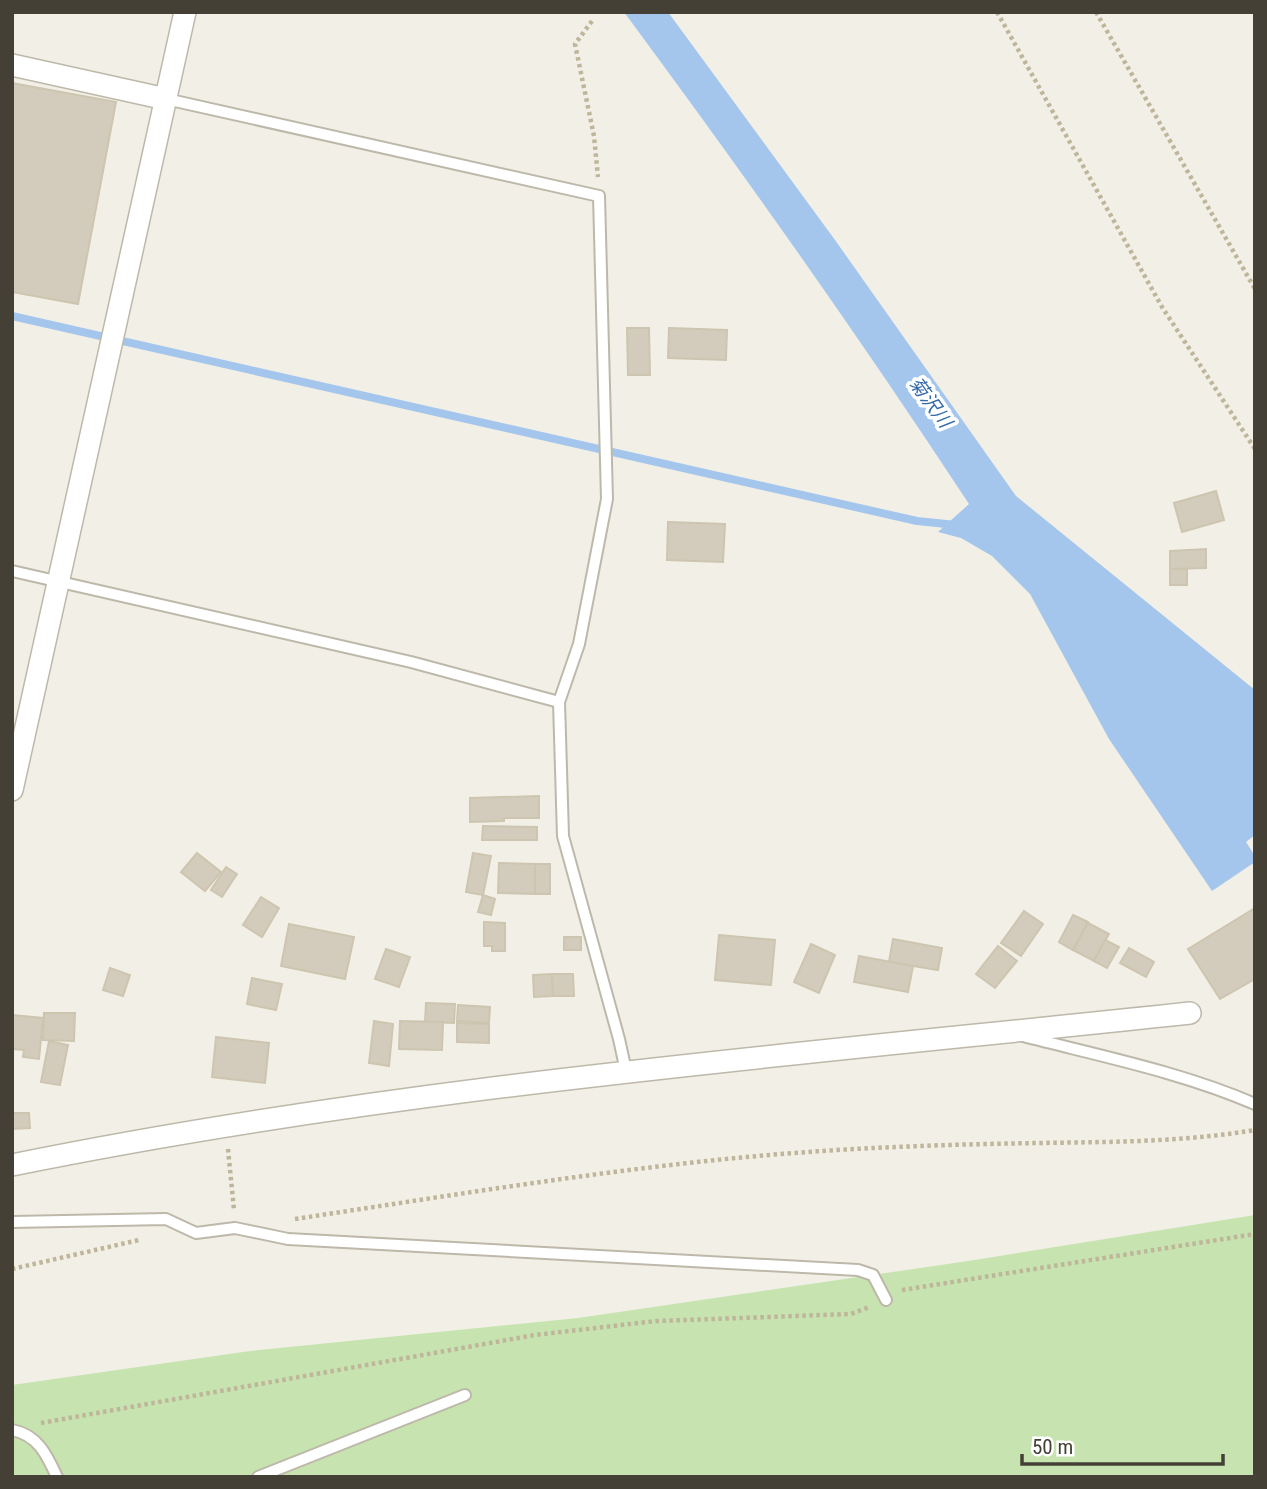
<svg xmlns="http://www.w3.org/2000/svg" width="1267" height="1489" font-family="'Roboto Condensed','Noto Sans JP',sans-serif">
<style>
.green{fill:#c7e4b0}
.water{fill:#a5c6ec}
.lines{fill:none;stroke-linecap:round;stroke-linejoin:round}
.stream{stroke:#a5c6ec;stroke-width:8}
.building{fill:#d3ccbc;stroke:#cdc5af;stroke-width:2}
.service-casing{stroke:#bdb8a9;stroke-width:14}
.minor-casing{stroke:#bdb8a9;stroke-width:24}
.path{stroke:#beb59b;stroke-width:4.5;stroke-dasharray:3.5 3.5;stroke-linecap:butt}
.service{stroke:#fff;stroke-width:10}
.minor{stroke:#fff;stroke-width:21}
.labels{text-anchor:middle;stroke-width:7;stroke-linejoin:round;paint-order:stroke}
.water-label{font-size:19px;font-style:italic;fill:#356baa;stroke:#fff}
</style>
<rect width="100%" height="100%" fill="#f2f0e6"/>
<!-- green -->
<polygon class="green" points="1255,1215 1255,1477 12,1477 12,1385 250,1351 578,1318 968,1261"/>
<!-- water -->
<path class="water" d="M 624,12 L 668,12 L 835,240 L 1016,496 L 1255,690 L 1255,835 L 1246,842 L 1255,856 L 1255,862 L 1212,891 L 1109,739 L 1030,594 L 992,556 L 961,538 L 938,532 L 969,504 C 859,336 743,173 624,12 Z"/>
<g class="lines">
<!-- stream -->
<polyline class="stream" points="12,316 917,521 956,525"/>
</g>
<!-- building -->
<g class="building">
<polygon points="12,83 116,102 78,304 12,292"/>
<polygon points="627,328 649,328 650,375 628,375"/>
<polygon points="669,328 727,330 726,360 668,358"/>
<polygon points="1216,491 1224,520 1182,532 1174,503"/>
<polygon points="668,522 725,524 723,562 667,560"/>
<polygon points="1206,549 1206,568 1170,569 1170,551"/>
<rect x="1170" y="569" width="17" height="16"/>
<polygon points="539,796 539,818 504,818 504,821 470,822 470,798"/>
<polygon points="483,826 537,827 537,840 482,840"/>
<polygon points="197,853 221,872 205,891 181,872"/>
<polygon points="473,853 491,856 483,895 466,892"/>
<polygon points="499,863 535,864 535,894 498,893"/>
<rect x="535" y="864" width="15" height="30"/>
<polygon points="226,867 237,874 222,897 211,890"/>
<polygon points="483,895 495,899 491,915 478,912"/>
<polygon points="261,897 279,908 262,937 243,925"/>
<polygon points="1255,908 1255,979 1220,999 1188,949"/>
<polygon points="1024,911 1043,924 1021,956 1001,943"/>
<polygon points="1073,915 1088,922 1073,950 1059,942"/>
<polygon points="484,922 505,923 505,951 492,951 492,946 484,946"/>
<polygon points="1088,923 1109,934 1094,961 1073,950"/>
<polygon points="289,924 354,937 345,979 281,966"/>
<polygon points="719,935 775,940 771,985 715,980"/>
<rect x="564" y="937" width="17" height="13"/>
<polygon points="893,939 942,948 938,970 889,962"/>
<polygon points="1105,940 1119,947 1107,968 1094,961"/>
<polygon points="811,944 835,955 819,993 794,982"/>
<polygon points="998,946 1017,961 995,988 976,974"/>
<polygon points="1129,948 1154,962 1146,977 1120,963"/>
<polygon points="386,949 410,957 399,987 375,979"/>
<polygon points="859,956 913,966 908,992 854,982"/>
<polygon points="110,968 130,975 123,996 103,990"/>
<polygon points="552,974 553,996 534,997 533,975"/>
<polygon points="552,974 573,974 574,996 553,996"/>
<polygon points="252,978 282,984 276,1010 247,1004"/>
<polygon points="426,1003 455,1004 454,1023 425,1022"/>
<polygon points="458,1005 490,1007 489,1023 457,1021"/>
<polygon points="44,1013 75,1013 74,1041 43,1040"/>
<polygon points="12,1015 43,1018 39,1059 23,1057 24,1050 12,1049"/>
<polygon points="374,1021 393,1024 389,1066 369,1063"/>
<polygon points="400,1021 443,1022 442,1050 399,1049"/>
<polygon points="457,1023 489,1024 489,1043 457,1042"/>
<polygon points="216,1037 269,1043 265,1083 212,1077"/>
<polygon points="49,1041 68,1045 60,1085 41,1082"/>
<polygon points="12,1113 29,1113 30,1128 12,1129"/>
</g>
<g class="lines">
<defs>
<g id="service">
<polyline points="166,99 599,196 607,499 579,644 559,702 563,836 619,1039 626,1071"/>
<polyline points="12,571 411,662 559,702"/>
<path d="M 1023,1036 C 1100,1056 1181,1072 1255,1104"/>
<polyline points="12,1222 166,1219 196,1233 235,1228 288,1239 858,1270 873,1275 886,1300"/>
<path d="M 12,1430 C 38,1435 47,1455 57,1477"/>
<polyline points="258,1477 465,1395"/>
</g>
<g id="minor">
<polyline points="12,65 166,99"/>
<polyline points="12,790 185,12"/>
<path d="M 12,1165 C 400,1086 797,1055 1190,1013"/>
</g>
</defs>
<!-- service casing -->
<use href="#service" class="service-casing"/>
<!-- minor casing -->
<use href="#minor" class="minor-casing"/>
<!-- path -->
<g class="path">
<polyline points="997,12 1162,307 1255,449"/>
<polyline points="1096,12 1255,289"/>
<polyline points="592,21 575,44 594,136 598,177"/>
<polyline points="228,1149 234,1210"/>
<path d="M 295,1219 C 475,1192 655,1161 837,1150 C 904,1146 971,1144 1038,1143 C 1111,1142 1183,1142 1255,1130"/>
<polyline points="12,1269 139,1240"/>
<polyline points="902,1290 1255,1234"/>
<polyline points="41,1423 535,1335 656,1321 851,1314 869,1307"/>
</g>
<!-- service -->
<use href="#service" class="service"/>
<!-- minor -->
<use href="#minor" class="minor"/>
</g>
<g class="labels">
<!-- water labels -->
<g class="water-label">
<text transform="translate(931 402) rotate(54)" y="7">菊沢川</text>
</g>
</g>
<!-- border -->
<rect width="1267" height="1489" fill="none" stroke="#444035" stroke-width="28"/>
<!-- scale -->
<path d="M1022 1454v10h201v-10" fill="none" stroke="#444035" stroke-width="3.5"/>
<text x="1032" y="1454" font-size="21" fill="#444035" stroke="#ffffff" stroke-width="5" paint-order="stroke">50 m</text>
</svg>
